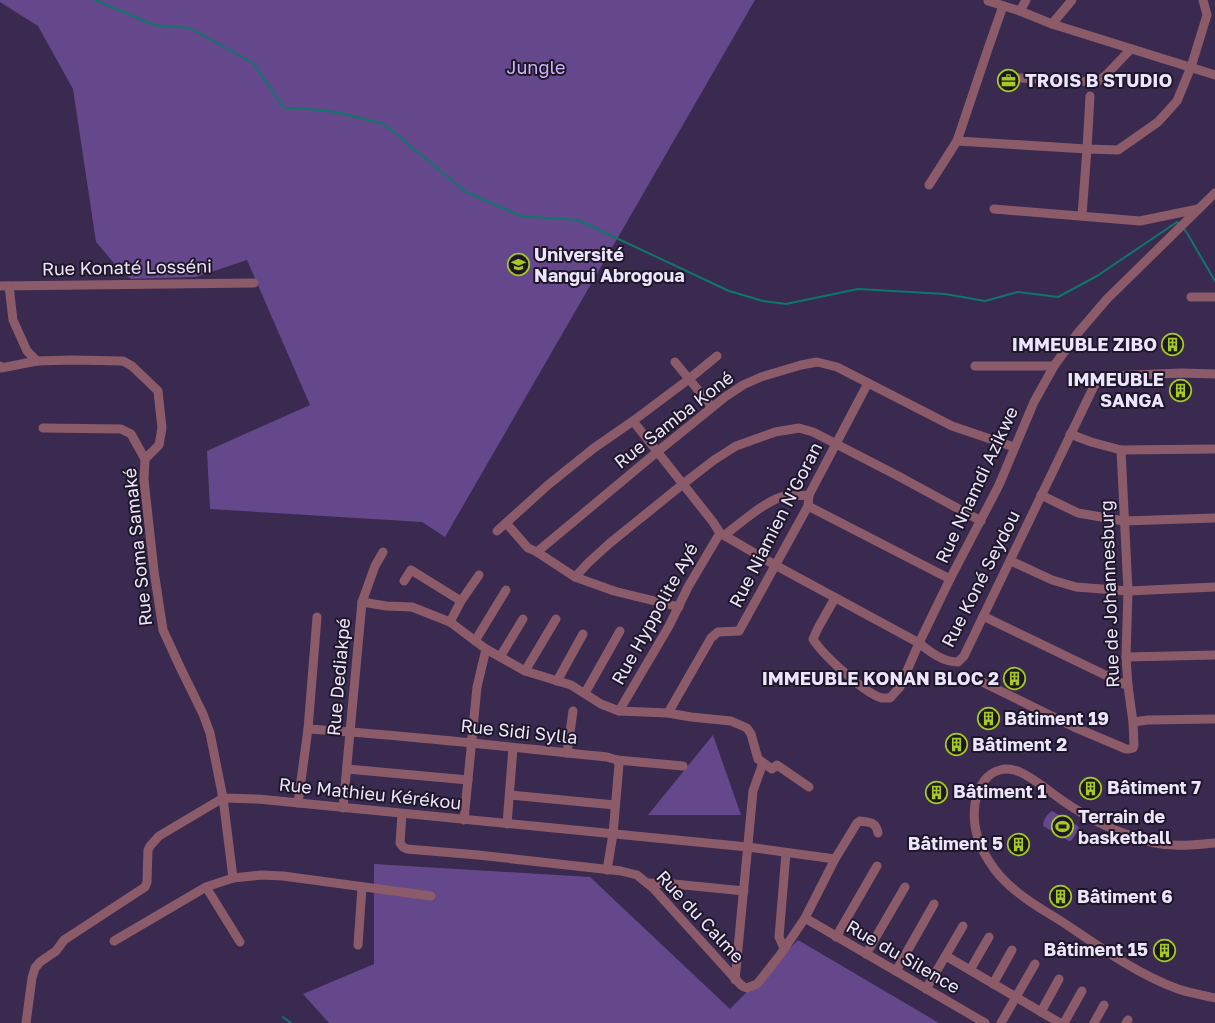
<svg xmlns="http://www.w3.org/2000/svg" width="1215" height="1023" font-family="'Golos Text',sans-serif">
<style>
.green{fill:#65488c}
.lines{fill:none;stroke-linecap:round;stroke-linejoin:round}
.stream{stroke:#0e776a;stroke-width:2}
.minor{stroke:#8c5b69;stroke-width:9}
.labels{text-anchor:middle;stroke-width:4;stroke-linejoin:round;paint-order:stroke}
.park-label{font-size:18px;fill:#d1b4ff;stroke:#1e1728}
.poi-label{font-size:18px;font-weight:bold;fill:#ede4fd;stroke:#1e1728;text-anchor:start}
.street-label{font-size:18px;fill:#ede4fd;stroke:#1e1728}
</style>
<rect width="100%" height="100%" fill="#3a2a50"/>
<!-- green -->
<g class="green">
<polygon points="0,0 755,0 445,537 422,522 210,509 207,451 310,405 247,260 196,277 131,279 120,270 96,242 73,89 38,26 0,2"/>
<polygon points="713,735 741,815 648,815"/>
<path d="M 1052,811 L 1078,826 L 1079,829 L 1071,841 L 1069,841 L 1043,826 C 1043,820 1047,814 1052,811 Z"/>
<polygon points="374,864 590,877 730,1009 798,940 939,1023 329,1023 303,994 374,964"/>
</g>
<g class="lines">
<!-- stream -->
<g class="stream">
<polyline points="95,0 154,25 190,28 253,63 284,108 299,108 336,112 384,124 466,192 521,216 578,220 729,291 763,301 786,304 858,289 945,294 985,301 1018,292 1058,297 1097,276 1177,222 1180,225"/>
<polyline points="1183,228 1187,233 1215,281"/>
<polyline points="283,1017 291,1023"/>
</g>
<!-- minor -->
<g class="minor">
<polyline points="988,1 1020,11 1052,24 1215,75"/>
<polyline points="1020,11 1026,0"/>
<polyline points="1052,24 1072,0"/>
<polyline points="1002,77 1097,82 1106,75 1131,49"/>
<polyline points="957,141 989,46 1003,6"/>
<polyline points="929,185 957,141 1087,149 1118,150 1158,122 1177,101 1191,67 1207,15 1203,0"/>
<polyline points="994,209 1140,221 1198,209"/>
<polyline points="1082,215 1087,149 1090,96"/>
<polyline points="0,286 254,283"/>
<polyline points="9,286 13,320 27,351 37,361"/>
<polyline points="1191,297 1215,297"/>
<polyline points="675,362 712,407"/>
<polyline points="0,366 1,368 37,361 72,360 123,361 132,366 158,391 162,428 159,445 145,459"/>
<polyline points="975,366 1054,366"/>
<path d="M 633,421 L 713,522 L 720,533 L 775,565 L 919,643 C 930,652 943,662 958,662 L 964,656 C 1008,566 1050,476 1094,386 C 1099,380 1104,377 1112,376 L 1181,373 L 1215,374"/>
<polyline points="43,428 121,429 131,434 145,459 144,480 154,571 163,630 180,667 203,714 210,733 223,798 233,878 206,887 114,941"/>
<polyline points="1070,434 1091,442 1121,450 1215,449"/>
<polyline points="1041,495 1078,513 1124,521 1215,518"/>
<polyline points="808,506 950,579"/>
<polyline points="506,523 528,548 537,552 575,577 614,591 679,607"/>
<polyline points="497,531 548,485 594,448 633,421 689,379 717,356"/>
<path d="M 725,535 C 739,524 768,499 785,496 C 793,495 802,496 809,495"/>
<polyline points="537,552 657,452 725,397 743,385 761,377 801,365 817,362 837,367 952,426 1014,447"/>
<polyline points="1011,561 1052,580 1076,587 1128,591 1215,587"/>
<polyline points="575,577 589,562 610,543 683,484 714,460 736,446 775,432 799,428 813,432 900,477 981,521"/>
<polyline points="404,581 411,570 461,601"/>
<path d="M 835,598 L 818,628 L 813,639 C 822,654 865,694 882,698 C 885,698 887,698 890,698 L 900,687 L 919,643 L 950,579 L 999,485 L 1034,402 L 1054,366 L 1077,334 L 1107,299 L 1215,193"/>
<polyline points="362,602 386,606 412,607 450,622 486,649 525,671 571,685 601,704 619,711 668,713 691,717 731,721 747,728 751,734 758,759 772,769 777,765 809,787"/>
<polyline points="983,616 1128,686"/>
<polyline points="450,622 461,601 479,575"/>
<polyline points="475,641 506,590"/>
<polyline points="500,657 523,619"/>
<polyline points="1126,657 1215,655"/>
<polyline points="525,671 556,619"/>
<polyline points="557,681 583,634"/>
<polyline points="980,681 1074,727 1126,749 1129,749 1133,748 1134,745 1133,722 1128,686 1126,657 1128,591 1121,450"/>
<polyline points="585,693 620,631"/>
<polyline points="619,711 669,626 688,587 720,533"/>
<polyline points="668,713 711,638 718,632 739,631 808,506 809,495 868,383"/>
<polyline points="1133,722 1148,720 1215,719"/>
<path d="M 308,729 C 408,735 507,747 607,757 L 617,760 L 619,764 L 613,834 L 607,870"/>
<polyline points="567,753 573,711"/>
<polyline points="617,760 683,766"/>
<polyline points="347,769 468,780"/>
<polyline points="510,795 615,805"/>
<polyline points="298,803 308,729 317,617"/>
<polyline points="343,808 362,602 375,566 383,552"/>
<path d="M 402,814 L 400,843 L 403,847 L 407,849 L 478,855 L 621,871 L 637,875 L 653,888 L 741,985 L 744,987 L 747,988 L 757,984 L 780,955 L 805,918 L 835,859 L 857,823 L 860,821 C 870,822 876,822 878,833"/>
<polyline points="464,820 477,687 486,649"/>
<polyline points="507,824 513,748"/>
<path d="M 1215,843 C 1201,844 1187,846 1174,845 C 1158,845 1141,840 1126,834 C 1105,827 1084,815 1066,803 C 1051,793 1038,781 1022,773 C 1016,770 1007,768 1000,770 C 984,774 978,789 975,804 C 971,831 983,856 1000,876 C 1018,896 1042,909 1064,923 C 1100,947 1137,974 1178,989 C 1190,993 1203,995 1215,998"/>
<polyline points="233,878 262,875 283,876 431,896"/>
<polyline points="648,883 674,884 744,891"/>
<polyline points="206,887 240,942"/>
<polyline points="805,918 985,1023"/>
<polyline points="836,937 877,866"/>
<polyline points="358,945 362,887"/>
<polyline points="784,948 779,937 786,853"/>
<polyline points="866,954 905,887"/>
<polyline points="946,956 1060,1023"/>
<polyline points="970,970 989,937"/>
<polyline points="896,971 934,904"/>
<polyline points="735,980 753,791 763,763"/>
<polyline points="993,984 1012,950"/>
<polyline points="926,989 963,926"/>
<polyline points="1041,1012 1059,979"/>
<polyline points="26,1023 32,978 35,968 40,962 56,951 64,940 145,887 147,882 148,850 150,846 159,836 223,798 258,799 748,847 835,859"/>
<polyline points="1001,1023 1035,964"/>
<polyline points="1064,1023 1082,991"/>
<polyline points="1094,1023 1104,1005"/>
<polyline points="1126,1023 1128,1020"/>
</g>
</g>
<!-- icons -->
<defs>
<symbol id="office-ring" viewBox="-11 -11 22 22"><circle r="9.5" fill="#1e1728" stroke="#a5c822" stroke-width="1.5"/><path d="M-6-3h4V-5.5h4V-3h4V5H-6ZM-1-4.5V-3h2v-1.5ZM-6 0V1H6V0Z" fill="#a5c822"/></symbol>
<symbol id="university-ring" viewBox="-11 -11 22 22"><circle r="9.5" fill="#1e1728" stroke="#a5c822" stroke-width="1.5"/><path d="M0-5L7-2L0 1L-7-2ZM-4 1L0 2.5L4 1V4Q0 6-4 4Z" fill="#a5c822"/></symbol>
<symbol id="building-ring" viewBox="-11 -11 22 22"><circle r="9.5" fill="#1e1728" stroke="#a5c822" stroke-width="1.5"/><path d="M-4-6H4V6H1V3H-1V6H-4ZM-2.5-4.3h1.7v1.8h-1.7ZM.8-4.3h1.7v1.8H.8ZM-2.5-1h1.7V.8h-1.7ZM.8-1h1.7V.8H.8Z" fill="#a5c822"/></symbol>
<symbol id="stadium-ring" viewBox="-11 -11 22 22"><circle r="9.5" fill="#1e1728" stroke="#a5c822" stroke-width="1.5"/><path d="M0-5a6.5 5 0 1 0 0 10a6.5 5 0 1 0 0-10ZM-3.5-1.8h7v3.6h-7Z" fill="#a5c822"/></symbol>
</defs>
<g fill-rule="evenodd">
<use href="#office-ring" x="996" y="68" width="25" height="25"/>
<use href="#university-ring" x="506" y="252" width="25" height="25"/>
<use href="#building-ring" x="1160" y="332" width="25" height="25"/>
<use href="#building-ring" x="1168" y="378" width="25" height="25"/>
<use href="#building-ring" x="1002" y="666" width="25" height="25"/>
<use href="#building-ring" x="976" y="706" width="25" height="25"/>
<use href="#building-ring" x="944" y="732" width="25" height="25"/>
<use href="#building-ring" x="1078" y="776" width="25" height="25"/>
<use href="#building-ring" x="924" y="780" width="25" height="25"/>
<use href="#stadium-ring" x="1050" y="814" width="25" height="25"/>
<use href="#building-ring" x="1006" y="832" width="25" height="25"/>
<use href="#building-ring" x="1048" y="884" width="25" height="25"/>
<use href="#building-ring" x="1152" y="938" width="25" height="25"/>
</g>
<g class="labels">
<!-- park labels -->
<g class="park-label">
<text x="536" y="74">Jungle</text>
</g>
<!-- poi labels -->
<g class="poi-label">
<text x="1025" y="87">TROIS B STUDIO</text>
<text x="534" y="261">Université<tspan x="534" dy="21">Nangui Abrogoua</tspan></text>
<text x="1157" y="351" text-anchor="end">IMMEUBLE ZIBO</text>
<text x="1164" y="386" text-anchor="end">IMMEUBLE<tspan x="1164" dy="21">SANGA</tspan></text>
<text x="999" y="685" text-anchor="end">IMMEUBLE KONAN BLOC 2</text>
<text x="1004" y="725">Bâtiment 19</text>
<text x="972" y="751">Bâtiment 2</text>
<text x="1107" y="794">Bâtiment 7</text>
<text x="953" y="798">Bâtiment 1</text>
<text x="1078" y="823">Terrain de<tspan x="1078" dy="21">basketball</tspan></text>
<text x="1003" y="850" text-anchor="end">Bâtiment 5</text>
<text x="1077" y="903">Bâtiment 6</text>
<text x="1148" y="956" text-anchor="end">Bâtiment 15</text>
</g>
<!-- street labels -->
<g class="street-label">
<text transform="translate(127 268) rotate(-1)" y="6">Rue Konaté Losséni</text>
<text transform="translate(674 420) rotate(-38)" y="6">Rue Samba Koné</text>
<text transform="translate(977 485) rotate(-65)" y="6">Rue Nnamdi Azikwe</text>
<text transform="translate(776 525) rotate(-63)" y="6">Rue Niamien N'Goran</text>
<text transform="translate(138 547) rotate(-96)" y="6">Rue Soma Samaké</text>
<text transform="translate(981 579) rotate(-63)" y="6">Rue Koné Seydou</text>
<text transform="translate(1110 594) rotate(-92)" y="6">Rue de Johannesburg</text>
<text transform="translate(655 614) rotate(-61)" y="6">Rue Hyppolite Ayé</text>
<text transform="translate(339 677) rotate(-85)" y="6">Rue Dediakpé</text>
<text transform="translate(519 732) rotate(6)" y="6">Rue Sidi Sylla</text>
<text transform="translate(370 794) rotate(6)" y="6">Rue Mathieu Kérékou</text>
<text transform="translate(700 917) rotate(47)" y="6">Rue du Calme</text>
<text transform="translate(903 957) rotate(30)" y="6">Rue du Silence</text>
</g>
</g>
</svg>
